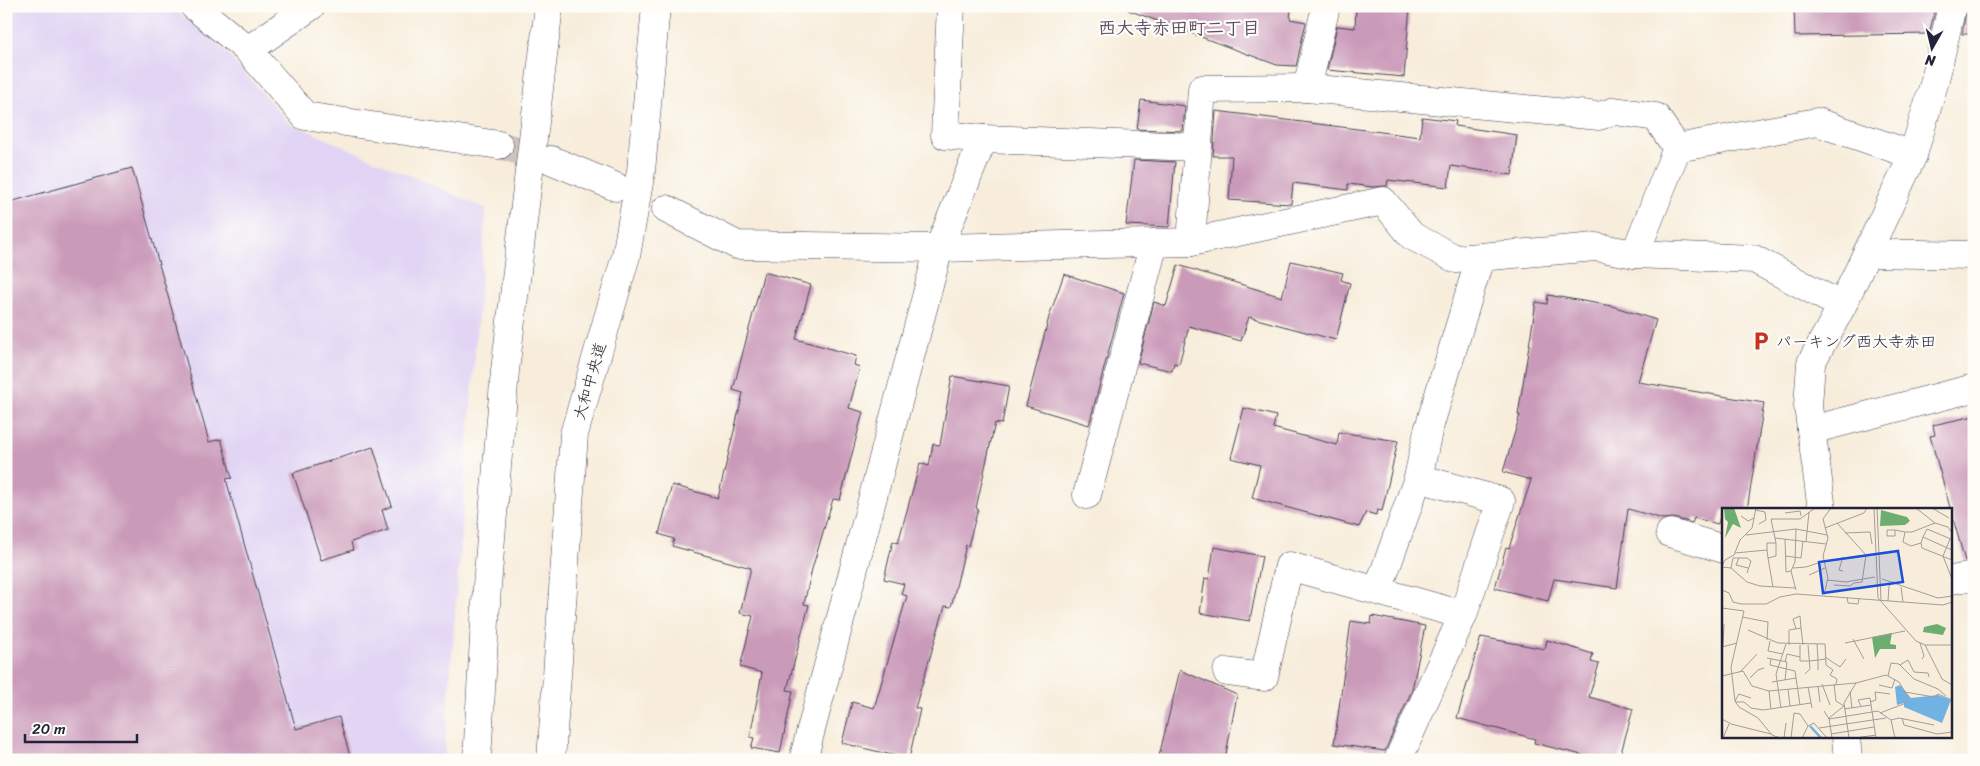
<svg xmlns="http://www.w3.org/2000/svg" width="1980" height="766" font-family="Sriracha,'Klee One',sans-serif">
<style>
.built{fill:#e1d4f4}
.building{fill:#ca9ab9}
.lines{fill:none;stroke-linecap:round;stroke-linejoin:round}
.street-tunnel{stroke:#cdc4bb;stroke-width:28;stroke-dasharray:28 14;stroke-linecap:butt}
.street-casing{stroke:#424053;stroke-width:29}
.secondary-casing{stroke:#424053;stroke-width:29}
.street{stroke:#fff;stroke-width:28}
.secondary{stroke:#fff;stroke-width:28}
.labels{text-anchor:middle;stroke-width:4.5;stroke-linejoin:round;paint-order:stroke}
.poi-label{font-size:16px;fill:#22223b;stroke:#fdfcf7;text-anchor:start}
.street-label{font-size:16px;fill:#22223b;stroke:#fdfcf7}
.neighbourhood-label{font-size:18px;font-weight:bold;fill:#5d4c67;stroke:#fdfcf7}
.inset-river{fill:none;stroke:#70b2e4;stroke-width:2.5}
.inset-road{fill:none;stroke:#a29c9b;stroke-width:1}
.view{fill:#1d4ed8;fill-opacity:0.15;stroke:#1d4ed8;stroke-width:2.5}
.inset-edge{fill:none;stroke:#22223b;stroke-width:2.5}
</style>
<rect width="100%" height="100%" fill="#fdfcf7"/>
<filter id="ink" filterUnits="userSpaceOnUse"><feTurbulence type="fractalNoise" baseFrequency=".02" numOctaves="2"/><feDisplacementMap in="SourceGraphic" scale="10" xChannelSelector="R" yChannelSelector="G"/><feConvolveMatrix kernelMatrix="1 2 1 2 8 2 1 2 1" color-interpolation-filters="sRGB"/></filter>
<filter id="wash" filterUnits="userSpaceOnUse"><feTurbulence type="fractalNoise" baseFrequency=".0096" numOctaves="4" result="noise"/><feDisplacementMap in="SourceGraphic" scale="20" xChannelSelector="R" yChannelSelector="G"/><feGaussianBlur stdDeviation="1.12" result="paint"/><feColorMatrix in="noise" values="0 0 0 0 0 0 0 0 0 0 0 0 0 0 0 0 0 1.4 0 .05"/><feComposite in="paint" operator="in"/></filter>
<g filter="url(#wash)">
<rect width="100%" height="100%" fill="#f8eddb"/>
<!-- built -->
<polygon class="built" points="6,6 170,6 219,44 288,122 486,209 444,760 6,760"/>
<g id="blocks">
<!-- building -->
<g class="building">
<polygon points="1128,6 1269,6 1291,9 1290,19 1306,22 1296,66 1277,65 1128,10"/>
<polygon points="1356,6 1410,6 1404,77 1327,70 1337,26 1355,28"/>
<polygon points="1794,6 1936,6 1929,34 1795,36"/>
<polygon points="1967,6 1973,6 1973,34 1962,34"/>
<polygon points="1141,100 1185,106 1183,131 1137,129"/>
<polygon points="1216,111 1420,137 1422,117 1456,121 1455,126 1517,135 1512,175 1451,166 1448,187 1388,180 1387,186 1373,187 1348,184 1348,190 1293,183 1291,204 1229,200 1232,156 1213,156"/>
<polygon points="1134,160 1175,162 1169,227 1126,225"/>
<polygon points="132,168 209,442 221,439 232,478 226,479 296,729 339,717 351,760 6,760 6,203"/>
<polygon points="1291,261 1343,273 1341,280 1350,283 1336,340 1249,317 1241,341 1189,326 1179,364 1174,363 1172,371 1138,363 1154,302 1166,306 1178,265 1282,297"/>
<polygon points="764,272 811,285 796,339 856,356 854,365 860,367 849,408 863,412 840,500 833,499 812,569 804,604 809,605 787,690 793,691 780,753 751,748 754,738 750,737 762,673 740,667 753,616 740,613 751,568 672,546 674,539 659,534 672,485 718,498 743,393 733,390"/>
<polygon points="1064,274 1124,293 1089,425 1026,406 1049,317"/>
<polygon points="1548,295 1612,306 1656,320 1638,382 1764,403 1747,510 1722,510 1718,524 1694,518 1692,523 1674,518 1663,519 1628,509 1617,588 1554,579 1548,601 1495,588 1506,547 1509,548 1531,480 1503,472 1520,415 1518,415 1536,302 1547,304"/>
<polygon points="952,376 1009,386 1002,424 995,423 976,508 978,509 968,546 966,545 951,607 945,606 915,708 920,709 909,759 842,743 852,702 874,708 907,596 901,594 904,584 884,579 893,541 898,543 920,463 929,466 933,444 940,445"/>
<polygon points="1244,408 1276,416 1273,428 1337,445 1339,432 1398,441 1382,511 1377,510 1376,515 1366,512 1359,527 1252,498 1260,465 1231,458"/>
<polygon points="1974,416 1974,560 1965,561 1930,436 1935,435 1933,425"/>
<polygon points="373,447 392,506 382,510 388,530 351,542 353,550 321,560 293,473"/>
<polygon points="1214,547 1262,556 1250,621 1200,613 1205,578 1209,579"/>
<polygon points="1372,616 1425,626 1412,690 1385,751 1334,744 1351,621 1371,624"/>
<polygon points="1481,637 1545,649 1547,640 1593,654 1591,662 1599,664 1589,697 1633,709 1619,760 1602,760 1534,743 1535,739 1457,718"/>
<polygon points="1180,670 1237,695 1225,760 1158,760"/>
</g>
</g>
</g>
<g filter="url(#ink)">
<use href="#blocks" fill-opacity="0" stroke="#424053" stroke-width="1"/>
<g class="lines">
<!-- street-tunnel -->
<polyline class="street-tunnel" points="499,145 551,160"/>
<defs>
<g id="street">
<polyline points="194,6 248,50 305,116 499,145"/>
<polyline points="951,6 945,135 983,139"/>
<polyline points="248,50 311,6"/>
<polyline points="1307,88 1326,6"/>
<polyline points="551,160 616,187"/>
<polyline points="666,209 737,245 939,248 1191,242 1383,201 1412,236 1456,259 1596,247 1635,254 1754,259 1842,306"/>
<polyline points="1191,242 1202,89 1307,88 1599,116 1615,111 1656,117 1677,148"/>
<polyline points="1867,253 1974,255"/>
<polyline points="1635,254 1677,148 1817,122 1913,155"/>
<polyline points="1811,430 1974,388"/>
<polyline points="1087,495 1154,243"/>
<polyline points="1822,510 1808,406 1811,363 1842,306 1913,155 1934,84 1952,6"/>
<polyline points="1670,533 1724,549"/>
<polyline points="1951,580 1974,576"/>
<polyline points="1378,590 1418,478 1428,431 1480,258"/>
<polyline points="1227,672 1264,677 1289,566 1463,615"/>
<polyline points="1846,737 1848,760"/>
<polyline points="803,760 939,248 983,139 1197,147"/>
<polyline points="1398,760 1463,615 1501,501 1418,478"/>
</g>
<g id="secondary">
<polyline points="477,760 487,586 505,371 549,6"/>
<polyline points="551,760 574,434 626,256 641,171 656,6"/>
</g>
</defs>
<!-- street casing -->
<use href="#street" class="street-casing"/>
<!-- secondary casing -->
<use href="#secondary" class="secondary-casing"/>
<!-- street -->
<use href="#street" class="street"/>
<!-- secondary -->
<use href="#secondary" class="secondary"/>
</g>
</g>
<!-- icons -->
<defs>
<symbol id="parking-bare" viewBox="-9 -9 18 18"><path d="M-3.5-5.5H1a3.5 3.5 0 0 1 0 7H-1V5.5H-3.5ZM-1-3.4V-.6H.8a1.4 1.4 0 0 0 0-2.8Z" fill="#c8321e" stroke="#fdfcf7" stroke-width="2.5" paint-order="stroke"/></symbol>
</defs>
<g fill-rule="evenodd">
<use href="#parking-bare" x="1747" y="327" width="28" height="28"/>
</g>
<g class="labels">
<!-- poi labels -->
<g class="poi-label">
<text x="1776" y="347">パーキング西大寺赤田</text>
</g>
<!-- street labels -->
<g class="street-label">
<text transform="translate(589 381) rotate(-74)" y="6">大和中央道</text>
</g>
<!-- neighbourhood labels -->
<g class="neighbourhood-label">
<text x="1179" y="34">西大寺赤田町二丁目</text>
</g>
</g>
<!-- overview -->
<g transform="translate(1722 508)">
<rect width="230" height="230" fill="#f8eddb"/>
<path d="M 2,0 L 12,0 L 19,20 L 11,16 L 3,30 L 6,14 L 3,11 ZM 159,2 L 185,9 L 188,13 L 183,17 L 158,18 ZM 215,116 L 224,120 L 221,127 L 201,124 L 202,119 ZM 170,125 L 168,136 L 174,137 L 174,141 L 158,141 L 153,150 L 150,129 Z" fill="#6dad70"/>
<path d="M 178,177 L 189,190 L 216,187 L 229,192 L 220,215 L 182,199 L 182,195 L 175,197 L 173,179 Z" fill="#70b2e4"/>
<path class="inset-river" d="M 88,218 L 99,230"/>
<path class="inset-road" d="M 152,0 L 156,90 L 194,133 L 203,137 L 230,137M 155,0 L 159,93M 194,0 L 213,15M 210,0 L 227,10M 33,2 L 43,4 L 44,12 L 37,16M 63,5 L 78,3 L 79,8M 19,8 L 26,13 L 32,10M 115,15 L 144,47 L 140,74 L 132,75M 103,20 L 142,5 L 145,0M 173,22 L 173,28 L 165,28 L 165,22 L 173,22 L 183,24 L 181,34 L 189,38 L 199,35 L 201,29 L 230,42M 183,24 L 190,24 L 213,15 L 226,19 L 230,25M 123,25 L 148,24 L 150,36M 24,27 L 74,21 L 105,27M 201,29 L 205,21 L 229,31M 53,30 L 104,36M 63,31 L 64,64 L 69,63M 228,31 L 221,48 L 230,71M 84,34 L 87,4M 199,35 L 200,40 L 230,52M 45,42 L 45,35 L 54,35M 13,45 L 45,42 L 46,50M 63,48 L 79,50 L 81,33M 121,49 L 117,62 L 121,63M 17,50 L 14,57 L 26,60M 0,58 L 3,52 L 12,47 L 18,32 L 30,20 L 34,0M 0,59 L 9,60 L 25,74 L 38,78 L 74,80M 9,60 L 11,50 L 25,50 L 29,53 L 25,65M 71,60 L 84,59 L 102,53M 87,67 L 103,60M 160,71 L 216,90 L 230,88M 105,72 L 124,74 L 153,69M 112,77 L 128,78 L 132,75M 51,79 L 46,50 L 54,48 L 54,35 L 49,11 L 78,11 L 93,0M 179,79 L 181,94M 0,82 L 7,85 L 11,94 L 19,96 L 44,96 L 58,89 L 74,86 L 221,97 L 230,94M 74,82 L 69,63 L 73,54 L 74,21M 102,87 L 106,70 L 101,48 L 106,30 L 101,11 L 109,0M 125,89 L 126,95 L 136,96 L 137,90M 166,93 L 167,78 L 171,73M 0,100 L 22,103 L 9,159 L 13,193 L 17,199 L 36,210 L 50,227 L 58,230M 20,109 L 46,114 L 45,132M 74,121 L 71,111 L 78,108 L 79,120M 26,122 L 56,135 L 103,136 L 104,157 L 111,162 L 108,167 L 115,171 L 114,176M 131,131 L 142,151M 48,133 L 46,143 L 61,146M 123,135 L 183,123M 198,135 L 202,148 L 200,151M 67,137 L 67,122 L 79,120 L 81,137M 78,137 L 78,153 L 87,153 L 96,152 L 95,136M 203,137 L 220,171 L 230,177M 1,138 L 2,116M 0,139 L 15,135M 103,149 L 118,159 L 124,151M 45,150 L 65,154 L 63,172M 49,151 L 48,157 L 73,163 L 78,197M 63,154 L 65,146 L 78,149M 178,157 L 186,152 L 192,164 L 206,165 L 207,169M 96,162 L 96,152 L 104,151M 19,163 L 35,146M 83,166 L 88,161 L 86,137M 0,168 L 21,163 L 30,178 L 47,183 L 134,175M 166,168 L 169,155 L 177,156 L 192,171 L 216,181 L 224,188M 28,170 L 36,162 L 42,160M 50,174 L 74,170M 100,176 L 108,197M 157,177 L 170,180 L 173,171M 96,178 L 98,194M 86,179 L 90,200M 66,181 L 68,198M 47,183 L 49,201M 128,183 L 130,200M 183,184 L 212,189 L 216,186 L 230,192M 13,193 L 17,186 L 29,190M 13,194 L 22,194 L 29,200 L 41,202 L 89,195M 148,194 L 154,192 L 153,184 L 168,186M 139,198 L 136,192 L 148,190 L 154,230M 59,200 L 54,166 L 64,136M 122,201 L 149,197M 102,203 L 107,211 L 156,203 L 169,212 L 177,210 L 212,217M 180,210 L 182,217 L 215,226 L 230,224M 0,211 L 9,216 L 49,226M 169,212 L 173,230M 97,220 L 164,210M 109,226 L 152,219M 1,230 L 7,216M 62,230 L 64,215M 69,230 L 72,205 L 78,206 L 86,218M 80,230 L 86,218 L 92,215 L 105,230M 110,230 L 107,210 L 122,198 L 114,193 L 112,176M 127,230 L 122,195 L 134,175 L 164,167 L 177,174 L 185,187 L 184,195 L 158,205M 133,230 L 154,227"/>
<path class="view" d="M 176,43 L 181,74 L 101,85 L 97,54 Z"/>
<rect width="230" height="230" class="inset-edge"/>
</g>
<!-- margin -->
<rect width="1980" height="766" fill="none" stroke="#fdfcf7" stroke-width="25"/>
<!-- north arrow -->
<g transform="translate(1932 48) rotate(188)" stroke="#fdfcf7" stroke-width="4" paint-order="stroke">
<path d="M0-4L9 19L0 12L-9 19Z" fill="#22223b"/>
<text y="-8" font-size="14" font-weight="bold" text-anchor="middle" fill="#22223b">N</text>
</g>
<!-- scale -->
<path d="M25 734v8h112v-8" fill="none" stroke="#22223b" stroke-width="2.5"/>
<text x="32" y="734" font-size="15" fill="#22223b" stroke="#fdfcf7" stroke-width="4" paint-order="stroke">20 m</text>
</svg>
